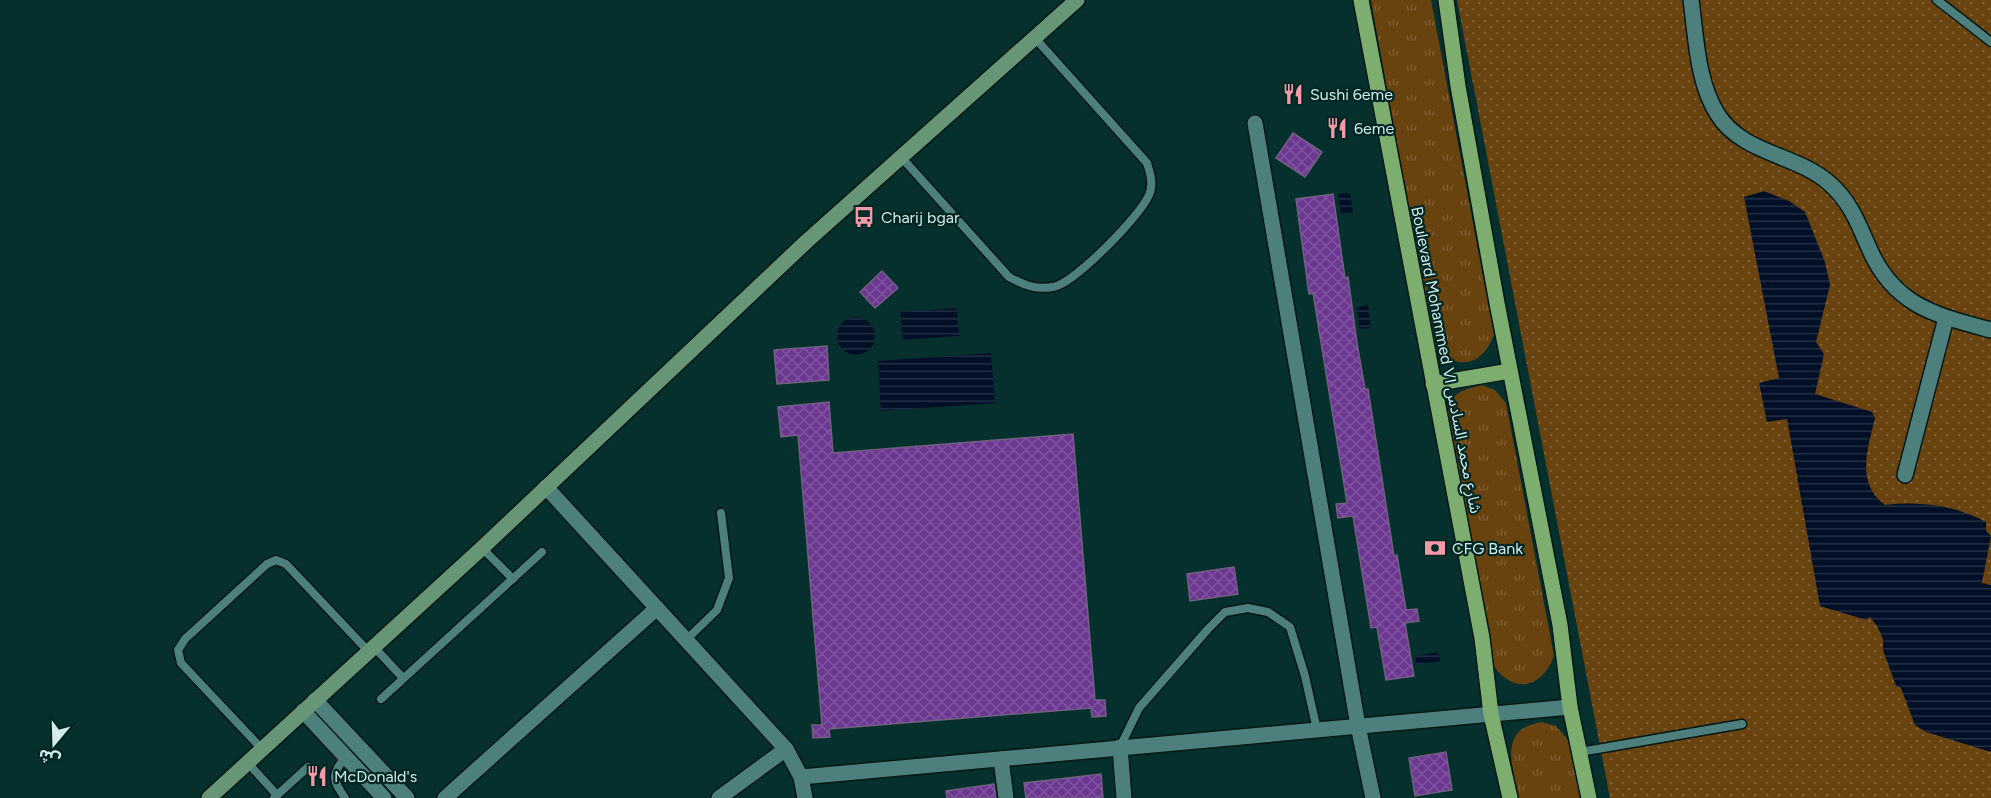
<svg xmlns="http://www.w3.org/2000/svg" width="1991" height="798" font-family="Figtree,'Noto Sans Arabic',sans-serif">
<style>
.grass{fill:url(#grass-dots)}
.park{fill:url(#park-tufts)}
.water{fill:url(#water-rules)}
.building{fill:url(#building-cross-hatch);stroke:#726081;stroke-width:1.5}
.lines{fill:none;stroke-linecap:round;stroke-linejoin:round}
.lane-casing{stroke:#001615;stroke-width:11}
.street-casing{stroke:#001615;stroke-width:18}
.secondary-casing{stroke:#001615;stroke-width:18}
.primary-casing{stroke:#001615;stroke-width:18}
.lane{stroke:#4d807c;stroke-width:8}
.street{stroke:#4d807c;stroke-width:15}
.secondary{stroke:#669676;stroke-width:15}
.primary{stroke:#7ead70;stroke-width:15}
.labels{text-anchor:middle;stroke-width:4.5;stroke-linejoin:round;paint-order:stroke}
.poi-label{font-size:16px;fill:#d2ece9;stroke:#002624;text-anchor:start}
.street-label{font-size:16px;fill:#d2ece9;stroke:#002624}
</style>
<defs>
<pattern id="grass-dots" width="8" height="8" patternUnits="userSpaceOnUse" patternTransform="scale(1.5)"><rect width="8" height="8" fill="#69430f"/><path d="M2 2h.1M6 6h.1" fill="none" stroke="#7e5e32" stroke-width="1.8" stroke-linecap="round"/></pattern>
<pattern id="park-tufts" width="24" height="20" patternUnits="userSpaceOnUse" patternTransform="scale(1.5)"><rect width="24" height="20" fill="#69430f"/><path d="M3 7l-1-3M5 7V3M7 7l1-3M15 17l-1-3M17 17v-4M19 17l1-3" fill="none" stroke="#7e5e32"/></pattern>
<pattern id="water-rules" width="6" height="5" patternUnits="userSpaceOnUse" patternTransform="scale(1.5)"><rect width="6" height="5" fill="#000e26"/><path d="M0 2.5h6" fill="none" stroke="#243146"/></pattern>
<pattern id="building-cross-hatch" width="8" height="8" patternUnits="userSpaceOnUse" patternTransform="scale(1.5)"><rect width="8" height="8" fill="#6c3791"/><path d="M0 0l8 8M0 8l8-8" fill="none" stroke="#8054a0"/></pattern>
</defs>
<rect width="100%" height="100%" fill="#06302d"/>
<!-- grass -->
<polygon class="grass" points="1457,0 1991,0 1991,798 1610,798"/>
<!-- park -->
<g class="park">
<path d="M 1371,0 L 1431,0 L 1494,335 C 1482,366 1458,371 1434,348 Z"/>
<path d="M 1482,385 L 1495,390 L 1506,403 L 1554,656 C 1542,688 1514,695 1494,666 L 1445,412 C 1454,392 1461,390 1482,385 Z"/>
<path d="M 1542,722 L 1556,726 L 1569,741 L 1580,798 L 1519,798 C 1513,766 1497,729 1542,722 Z"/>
</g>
<!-- water -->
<g class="water">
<path d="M 1764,191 L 1789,201 L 1805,212 L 1825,262 L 1830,285 L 1816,342 L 1824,354 L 1815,394 L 1872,412 L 1875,418 C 1868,448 1855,483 1885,505 C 1919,501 1955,505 1986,522 L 1986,531 L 1991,536 L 1982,583 L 1991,585 L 1991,752 L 1926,732 L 1915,725 L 1901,688 L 1896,686 L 1883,650 L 1883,639 L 1877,626 L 1870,617 L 1866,620 L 1820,606 L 1787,419 L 1767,422 L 1759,383 L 1779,378 L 1744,197 Z"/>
<polygon points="1350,193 1353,212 1341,214 1338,194"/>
<polygon points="1368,305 1371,328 1359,329 1357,307"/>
<polygon points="957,308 959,336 903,340 900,312"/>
<circle cx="856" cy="336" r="19"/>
<polygon points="991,353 995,403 881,411 878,361"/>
<polygon points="1438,652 1440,661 1416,665 1415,656"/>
</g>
<!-- building -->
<g class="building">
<polygon points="1293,133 1322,152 1305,177 1276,158"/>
<polygon points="1333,194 1345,278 1348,277 1357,343 1365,389 1368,389 1394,556 1397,555 1406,610 1417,609 1419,621 1405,623 1414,676 1386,680 1377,627 1371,628 1353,516 1338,518 1336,504 1347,503 1313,293 1309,294 1296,199"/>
<polygon points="882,271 898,288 875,308 860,292"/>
<polygon points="827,346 829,380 777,384 774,350"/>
<polygon points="829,402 833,453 1073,434 1095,700 1105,700 1106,716 1092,717 1091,708 829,729 830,737 813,738 812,725 822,725 798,435 781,437 778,407"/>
<polygon points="1234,567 1238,594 1190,601 1187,574"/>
<polygon points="1446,752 1452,790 1415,796 1409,758"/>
<polygon points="1101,774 1103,798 1026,798 1024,783"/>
<polygon points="994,784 996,798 947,798 946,791"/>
</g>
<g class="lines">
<defs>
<g id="lane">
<polyline points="1937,0 1991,42"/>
<path d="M 902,158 L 1009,277 C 1024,285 1036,290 1053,287 C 1074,284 1141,215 1149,195 C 1154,184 1150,173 1147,163 L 1035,38"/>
<polyline points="482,548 513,579"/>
<polyline points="686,640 717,610 729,578 721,513"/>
<polyline points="374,647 403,678"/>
<polyline points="381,699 542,552"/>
<polyline points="1120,747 1139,708 1208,629 1225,612 1248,608 1268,612 1290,627 1305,676 1317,730"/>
<polyline points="262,749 181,663 178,650 185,639 267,564 276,560 286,564 369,652"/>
<polyline points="1580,752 1742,724"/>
<polyline points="247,762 277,795"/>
<polyline points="274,798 308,767"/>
<path d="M 345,798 C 332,779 331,776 345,757"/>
</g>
<g id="street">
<path d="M 1691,0 C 1696,36 1697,83 1718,115 C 1743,154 1796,154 1829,183 C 1850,201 1858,223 1869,248 C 1894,306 1935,315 1991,330"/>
<polyline points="1255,123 1358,726 1373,798"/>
<polyline points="1905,475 1946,318"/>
<polyline points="546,487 786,749 801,777 805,798"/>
<polyline points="315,700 407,798"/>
<polyline points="303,711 384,798"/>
<polyline points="1120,747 1124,798"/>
<polyline points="1001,759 1006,798"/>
<polyline points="801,777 1570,707"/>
<polyline points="445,798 657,608"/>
<polyline points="719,798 786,749"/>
</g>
<polyline id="secondary" points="209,798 482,548 807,241 1077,0"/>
<g id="primary">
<polyline points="1361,0 1482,638 1491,714 1510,798"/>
<polyline points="1446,0 1458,86 1497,303 1560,625 1570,707 1589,798"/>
<polyline points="1433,384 1510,371"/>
</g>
</defs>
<!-- lane casing -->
<use href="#lane" class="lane-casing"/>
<!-- street casing -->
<use href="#street" class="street-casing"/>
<!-- secondary casing -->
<use href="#secondary" class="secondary-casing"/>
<!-- primary casing -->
<use href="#primary" class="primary-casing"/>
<!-- lane -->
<use href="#lane" class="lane"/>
<!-- street -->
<use href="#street" class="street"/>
<!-- secondary -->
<use href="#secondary" class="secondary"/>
<!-- primary -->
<use href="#primary" class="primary"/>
</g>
<!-- icons -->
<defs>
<symbol id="restaurant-bare" viewBox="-9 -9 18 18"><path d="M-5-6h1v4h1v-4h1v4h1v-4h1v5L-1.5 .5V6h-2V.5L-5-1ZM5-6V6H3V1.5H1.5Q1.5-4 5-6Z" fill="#f39aa9" stroke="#002624" stroke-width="2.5" paint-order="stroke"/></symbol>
<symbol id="bus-bare" viewBox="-9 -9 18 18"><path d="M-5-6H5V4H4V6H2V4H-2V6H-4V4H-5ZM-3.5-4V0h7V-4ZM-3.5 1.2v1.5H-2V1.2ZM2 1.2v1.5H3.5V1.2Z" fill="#f39aa9" stroke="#002624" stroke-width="2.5" paint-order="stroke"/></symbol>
<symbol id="bank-bare" viewBox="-9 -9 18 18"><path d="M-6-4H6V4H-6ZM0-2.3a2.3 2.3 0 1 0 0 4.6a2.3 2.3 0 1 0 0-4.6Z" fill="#f39aa9" stroke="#002624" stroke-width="2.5" paint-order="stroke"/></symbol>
</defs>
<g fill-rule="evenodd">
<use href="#restaurant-bare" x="1278" y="79" width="30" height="30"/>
<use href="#restaurant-bare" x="1322" y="113" width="30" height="30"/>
<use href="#bus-bare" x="849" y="202" width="30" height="30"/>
<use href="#bank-bare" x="1420" y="533" width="30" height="30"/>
<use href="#restaurant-bare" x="302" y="761" width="30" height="30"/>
</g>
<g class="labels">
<!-- poi labels -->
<g class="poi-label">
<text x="1310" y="100">Sushi 6eme</text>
<text x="1354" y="134">6eme</text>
<text x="881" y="223">Charij bgar</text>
<text x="1452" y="554">CFG Bank</text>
<text x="334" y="782">McDonald's</text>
</g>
<!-- street labels -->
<g class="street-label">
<text transform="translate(1447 360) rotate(79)" y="6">Boulevard Mohammed VI شارع محمد السادس</text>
</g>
</g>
<!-- north arrow -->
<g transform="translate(54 744) rotate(199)" stroke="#002624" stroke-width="4.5" paint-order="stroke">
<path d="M0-4.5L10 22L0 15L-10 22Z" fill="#d2ece9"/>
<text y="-9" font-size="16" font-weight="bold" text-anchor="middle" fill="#d2ece9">ش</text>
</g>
</svg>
